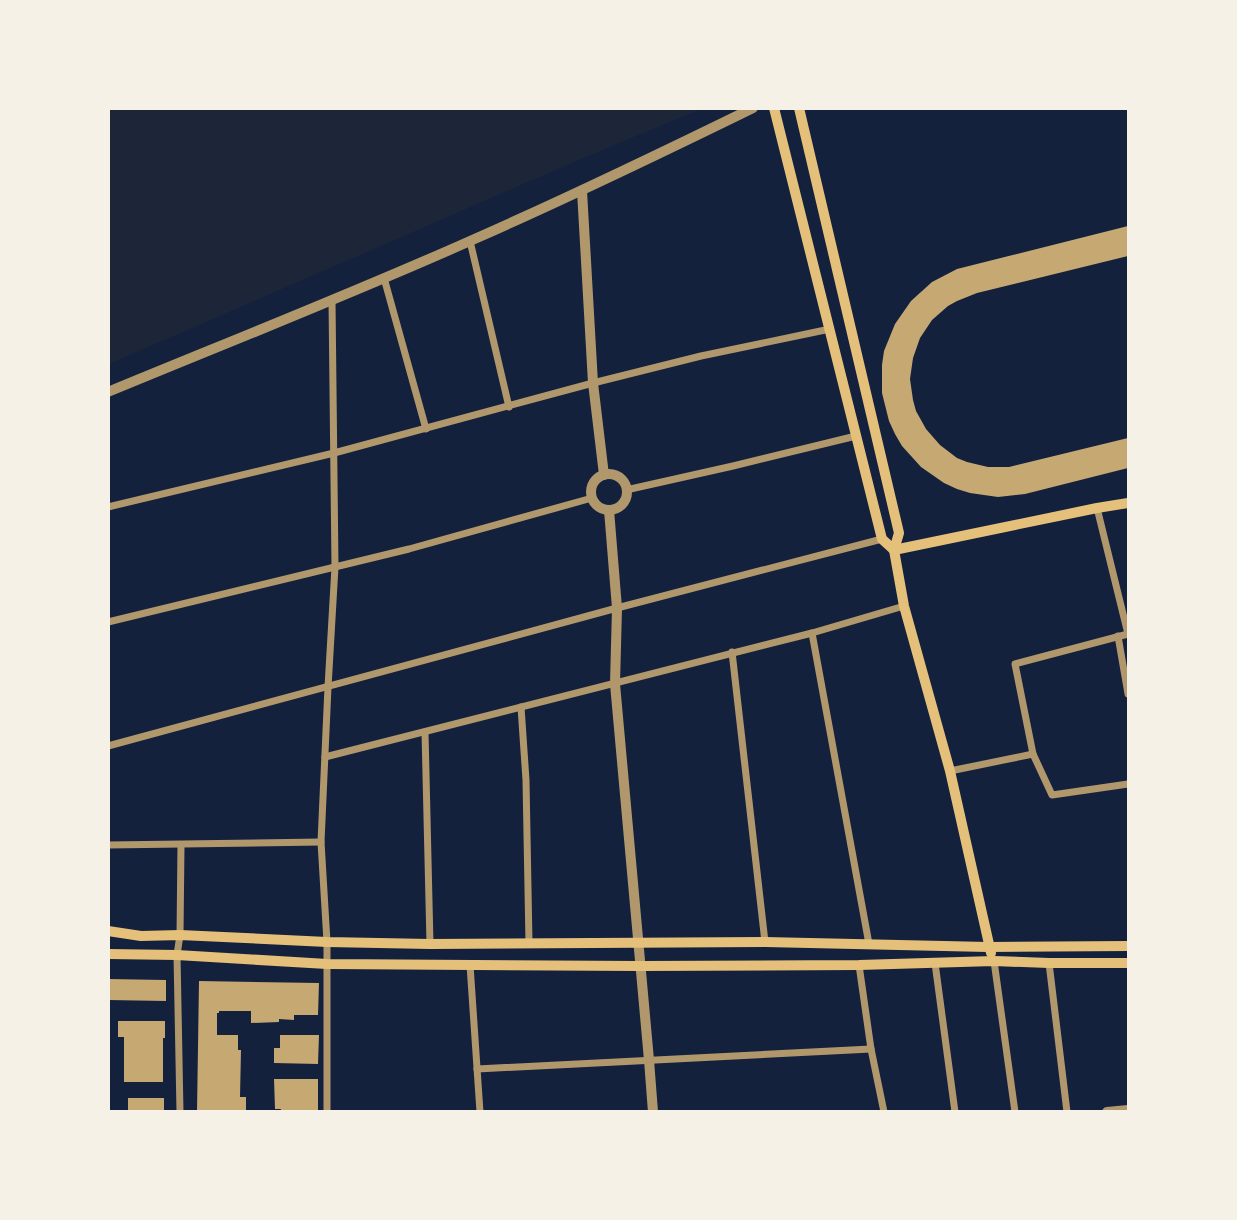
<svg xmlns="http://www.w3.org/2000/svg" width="1237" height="1220" font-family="'Noto Sans',sans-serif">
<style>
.green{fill:#1d2539}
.building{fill:#c6a872}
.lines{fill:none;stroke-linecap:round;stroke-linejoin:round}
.minor{stroke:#b1986c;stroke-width:7}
.tertiary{stroke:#b1986c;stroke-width:10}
.secondary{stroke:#e5c07b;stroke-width:10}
</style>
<rect width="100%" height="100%" fill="#14213d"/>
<!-- green -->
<polygon class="green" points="108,109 109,108 701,109 581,159 109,364"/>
<!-- building -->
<g class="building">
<polygon points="1128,226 1128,256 977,293 957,301 948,306 932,320 920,338 913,358 910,379 913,400 916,411 926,429 940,445 957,458 967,462 988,467 1009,467 1128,438 1128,468 1025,494 998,497 970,493 957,489 944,483 921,467 902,446 895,434 889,421 882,393 882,365 884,351 895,324 911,301 932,282 957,269"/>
<polygon points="108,979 166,980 166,1001 108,1000"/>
<polygon points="199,981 319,983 318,1015 294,1015 294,1020 279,1019 279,1022 251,1023 251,1011 219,1011 219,1013 217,1013 217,1035 238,1035 238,1050 241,1050 240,1097 246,1097 246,1112 197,1112"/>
<polygon points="118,1021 165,1021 165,1038 163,1038 163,1082 124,1082 124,1037 118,1037"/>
<polygon points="280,1035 319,1035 318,1064 274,1063 274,1048 280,1048"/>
<polygon points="274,1079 318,1079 318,1112 280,1112 281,1109 275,1109"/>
<rect x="128" y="1098" width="36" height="14"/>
</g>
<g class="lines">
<!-- minor -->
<g class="minor">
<polyline points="470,241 509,407"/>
<polyline points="384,278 426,429"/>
<polyline points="626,490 733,466 856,436"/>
<polyline points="108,507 334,453 593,383 701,356 830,329"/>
<polyline points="1097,508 1128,634"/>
<polyline points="108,622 409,549 592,498"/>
<polyline points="812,633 869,944"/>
<polyline points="1128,634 1015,664 1033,754 1052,795 1128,784"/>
<polyline points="1118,636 1128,694"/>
<polyline points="732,652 765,942"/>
<polyline points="521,707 526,780 529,943"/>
<polyline points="425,732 430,944"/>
<polyline points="108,746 617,608 882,539"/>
<polyline points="325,757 812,633 904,606"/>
<polyline points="950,771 1033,754"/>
<polyline points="108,845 321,842"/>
<polyline points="994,961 1015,1112"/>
<polyline points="935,963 955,1112"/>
<polyline points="1049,963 1067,1112"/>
<polyline points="470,965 480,1112"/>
<polyline points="859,965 871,1049 884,1112"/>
<polyline points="477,1069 871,1049"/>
<polyline points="180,1112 177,955 180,935 181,845"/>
<polyline points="327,1112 327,942 321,842 328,687 335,567 332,300"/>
</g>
<!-- tertiary -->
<g class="tertiary">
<polyline points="582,191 593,383 604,475"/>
<path d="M 108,392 C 229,342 351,294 470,241 C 566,199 659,154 753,108"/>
<circle cx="609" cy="492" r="18"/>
<polyline points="609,510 617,608 615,684 649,1060 653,1112"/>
<polyline points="1107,1112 1128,1110"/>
</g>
<!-- secondary -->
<g class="secondary">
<polyline points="774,108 882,539 894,550"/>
<polyline points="799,108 899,533 894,550 904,606 950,771 991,953"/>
<polyline points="894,550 1097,508 1128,503"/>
<polyline points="108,931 141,936 180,935 327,942 430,944 765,942 988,947 1128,946"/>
<polyline points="108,954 177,955 327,964 640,966 859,965 994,961 1049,963 1128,963"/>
</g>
</g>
<!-- border -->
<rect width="1237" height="1220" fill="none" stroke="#f6f1e7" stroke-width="220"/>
</svg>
